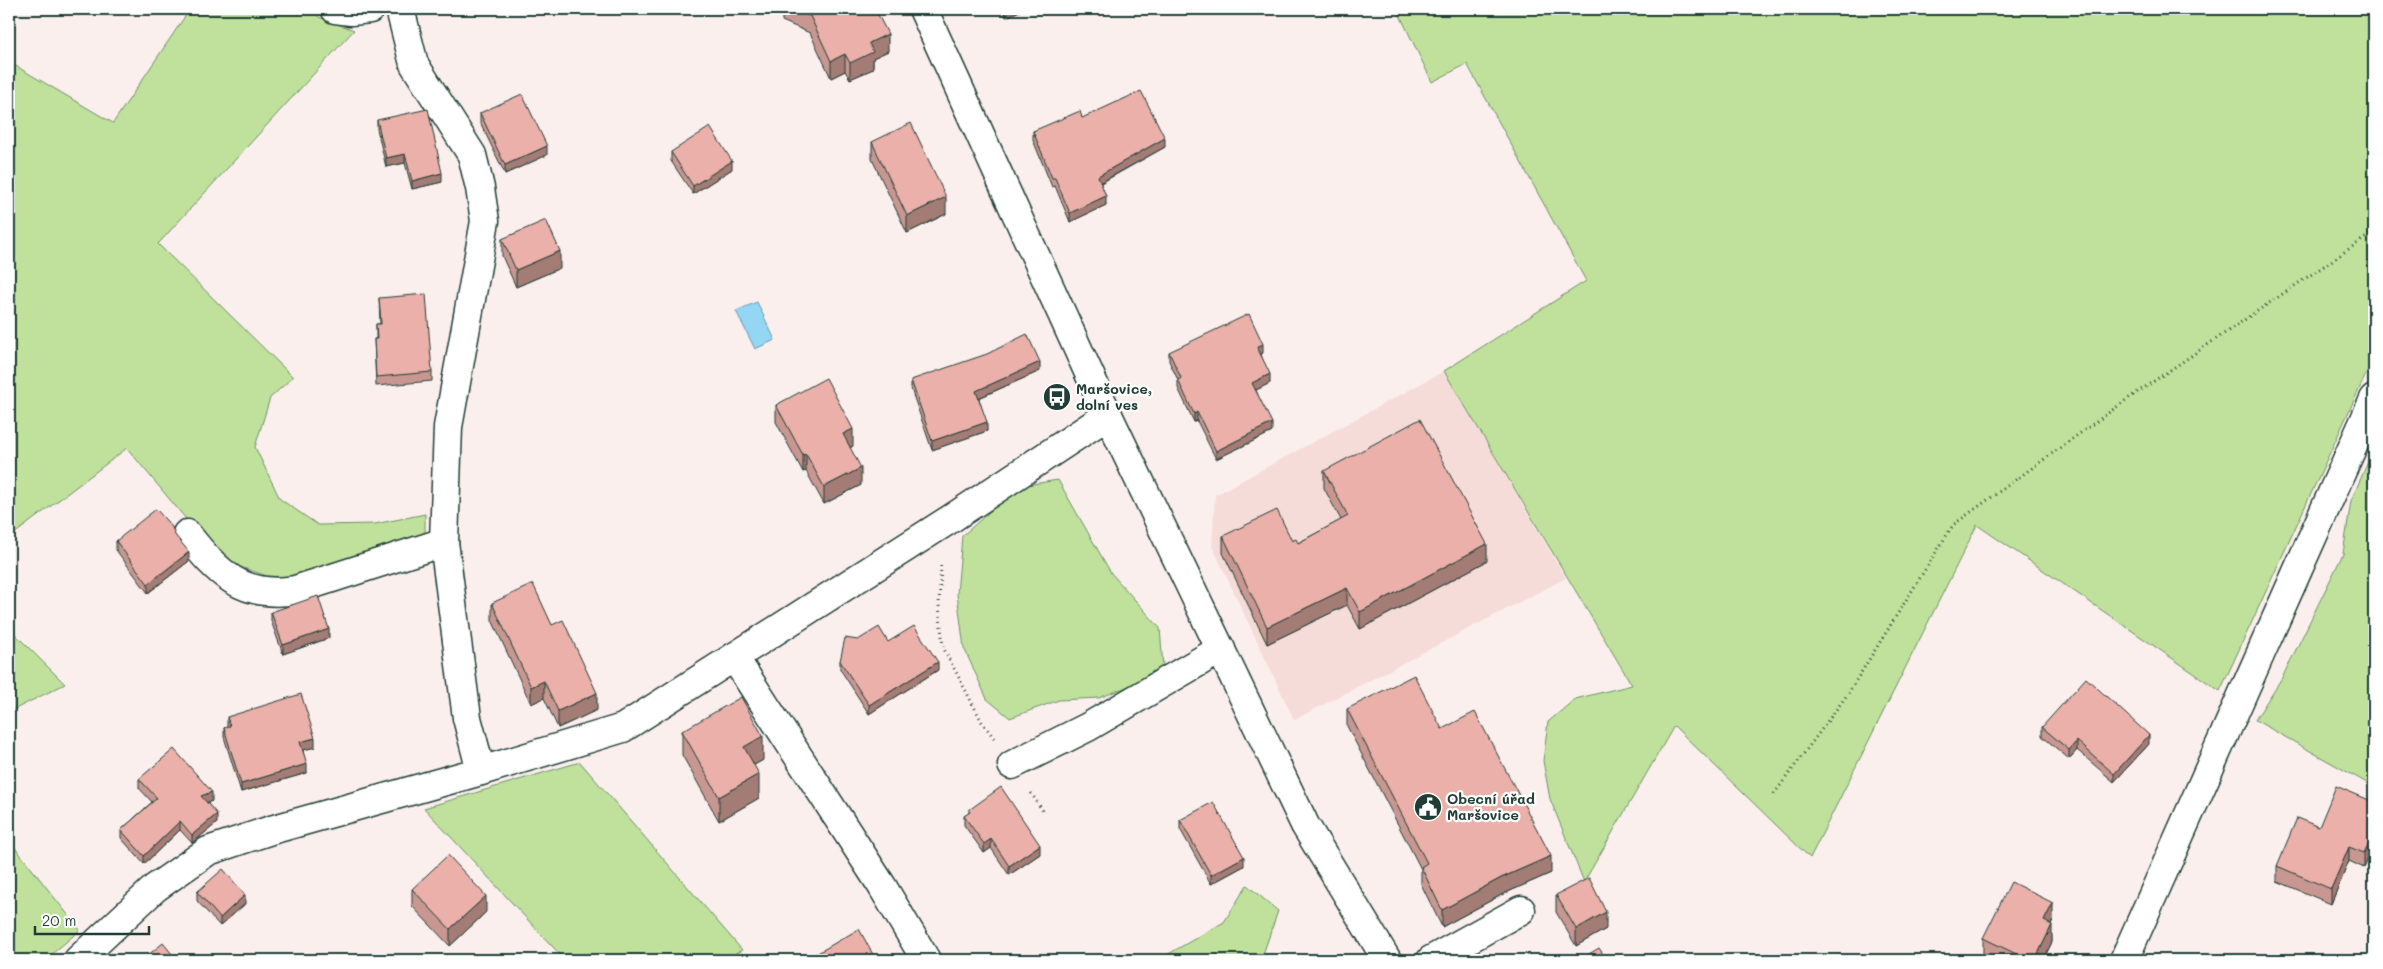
<svg xmlns="http://www.w3.org/2000/svg" width="2383" height="969" font-family="Mali,sans-serif">
<style>
.built{fill:#f6dcd9}
.green{fill:#bfe19b;stroke:#6f8f68}
.water{fill:#93d7f5;stroke:#6599a8}
.lines{fill:none;stroke-linecap:round;stroke-linejoin:round}
.minor-casing{stroke:#1f3d34;stroke-width:31}
.major-casing{stroke:#1f3d34;stroke-width:31}
.path{stroke:#1f3d34;stroke-width:3;stroke-dasharray:1 4;stroke-linecap:butt}
.minor{stroke:#fff;stroke-width:28}
.major{stroke:#fff;stroke-width:28}
.wall{fill:#c99791;stroke:#1f3d34}
.shaded-wall{fill:#a47b76;stroke:#1f3d34}
.building{fill:#eab0a9;stroke:#1f3d34}
.labels{text-anchor:middle;stroke-width:4.5;stroke-linejoin:round;paint-order:stroke}
.poi-label{font-size:14px;font-weight:bold;fill:#1f3d34;stroke:#fff;text-anchor:start}
</style>
<rect width="100%" height="100%" fill="#fbefee"/>
<filter id="ink" filterUnits="userSpaceOnUse"><feTurbulence type="fractalNoise" baseFrequency=".02" numOctaves="2"/><feDisplacementMap in="SourceGraphic" scale="10" xChannelSelector="R" yChannelSelector="G"/><feConvolveMatrix kernelMatrix="1 2 1 2 8 2 1 2 1" color-interpolation-filters="sRGB"/></filter>
<g filter="url(#ink)">
<!-- built -->
<polygon class="built" points="1444,371 1566,578 1294,720 1212,546 1215,495"/>
<!-- green -->
<g class="green">
<polygon points="190,9 309,9 319,17 354,30 158,244 293,377 270,398 255,447 280,499 318,525 375,524 425,514 425,534 292,577 267,576 220,560 127,448 9,538 9,62 113,123"/>
<polygon points="1397,9 2374,9 2374,357 2220,691 1977,525 1810,858 1674,726 1584,882 1550,799 1543,761 1548,722 1575,699 1632,685 1444,371 1586,281 1467,64 1432,82"/>
<polygon points="2374,448 2374,787 2255,720 2283,676 2343,554 2351,501"/>
<polygon points="1058,480 1111,573 1160,628 1163,666 1139,682 1099,698 1059,700 1010,718 987,699 964,648 957,594 962,536 1019,486"/>
<polygon points="9,628 65,684 9,712"/>
<polygon points="580,762 742,950 723,960 565,960 424,808"/>
<polygon points="9,840 80,930 45,960 9,960"/>
<polygon points="1247,885 1278,911 1261,960 1158,960 1224,922"/>
</g>
<!-- water -->
<polygon class="water" points="757,302 775,340 755,349 736,311"/>
<g class="lines">
<defs>
<g id="minor">
<polyline points="335,9 351,11 370,9"/>
<polyline points="400,9 414,64 472,155 480,188 485,221 448,427 444,542 467,718 481,771"/>
<path d="M 187,534 C 217,572 242,599 295,590 L 444,542"/>
<polyline points="734,657 882,886 926,960"/>
<polyline points="1012,765 1088,727 1221,649"/>
<polyline points="78,960 155,888 208,851 271,830 481,771 623,728 952,518 1108,415"/>
<polyline points="1431,960 1521,910"/>
<polyline points="2124,960 2374,399"/>
</g>
<polyline id="major" points="923,9 1108,415 1305,825 1387,960"/>
</defs>
<!-- minor casing -->
<use href="#minor" class="minor-casing"/>
<!-- major casing -->
<use href="#major" class="major-casing"/>
<!-- path -->
<g class="path">
<polyline points="941,566 939,605 943,647 982,722 994,738"/>
<polyline points="1031,793 1043,811"/>
<polyline points="1774,794 1847,695 1953,525 2129,398 2374,232"/>
</g>
<!-- minor -->
<use href="#minor" class="minor"/>
<!-- major -->
<use href="#major" class="major"/>
</g>
<!-- wall -->
<g class="wall">
<polygon points="782,9 875,9 888,51 873,58 873,69 850,79 845,71 831,78 810,33 782,21"/>
<polygon points="1001,9 1024,9 1006,17"/>
<polygon points="480,113 547,155 505,174 480,122"/>
<polygon points="1082,118 1165,147 1101,183 1106,205 1070,222 1055,186 1052,187 1033,140 1033,131"/>
<polygon points="377,120 442,182 412,189 405,163 386,167 377,129"/>
<polygon points="872,142 946,214 907,233 872,159"/>
<polygon points="671,152 732,169 693,194 671,161"/>
<polygon points="502,239 560,268 516,287 502,256"/>
<polygon points="379,298 432,372 432,381 376,386 374,339 376,339 376,324 380,324"/>
<polygon points="1169,352 1263,353 1261,354 1270,383 1256,390 1272,432 1216,459 1197,421 1194,422 1178,388 1178,380 1169,361"/>
<polygon points="1040,371 979,398 987,431 932,450 911,389 911,380"/>
<polygon points="776,405 853,446 850,448 861,485 824,504 806,471 803,472 776,422"/>
<polygon points="1324,471 1487,561 1360,629 1347,605 1267,644 1223,553 1223,536 1292,541 1298,543 1341,520 1324,488"/>
<polygon points="175,535 189,561 148,593 116,550 116,541"/>
<polygon points="492,603 552,625 597,710 558,728 544,698 531,704 492,620"/>
<polygon points="271,612 329,638 283,654 271,621"/>
<polygon points="858,640 938,670 869,714 840,669 840,661"/>
<polygon points="1347,709 1442,729 1551,873 1501,895 1442,927 1421,884 1421,869 1347,726"/>
<polygon points="227,717 315,747 303,750 307,773 241,792 224,737 224,728 227,727"/>
<polygon points="2042,727 2149,744 2114,782 2077,750 2069,759 2042,736"/>
<polygon points="682,731 763,760 754,765 759,798 719,821 682,755"/>
<polygon points="139,779 212,801 207,803 217,823 192,843 180,830 144,864 121,838 121,830 152,802 139,788"/>
<polygon points="2374,802 2374,854 2371,852 2364,868 2349,861 2331,904 2277,881 2277,866 2319,827"/>
<polygon points="969,810 1040,854 1009,875 991,848 984,853 964,825 964,816 969,813"/>
<polygon points="1180,820 1244,866 1211,884 1180,829"/>
<polygon points="412,889 486,912 450,946 412,906"/>
<polygon points="197,892 245,904 220,926 197,901"/>
<polygon points="1556,895 1606,929 1576,946 1556,912"/>
<polygon points="2053,920 2051,924 2052,942 2043,960 1995,960 1983,955 1983,938"/>
<polygon points="816,954 876,960 816,960"/>
</g>
<!-- shaded-wall -->
<g class="shaded-wall">
<polygon points="1006,9 1024,9 1006,17"/>
<polygon points="888,34 888,51 873,58 873,69 850,79 850,63 869,43"/>
<polygon points="845,54 845,71 831,78 831,61"/>
<polygon points="1165,138 1165,147 1098,184 1098,176"/>
<polygon points="547,146 547,155 505,174 505,165"/>
<polygon points="405,154 405,163 386,167 386,158"/>
<polygon points="732,161 732,169 693,194 693,186"/>
<polygon points="442,173 442,182 412,189 412,181"/>
<polygon points="1106,196 1106,205 1070,222 1070,213"/>
<polygon points="946,197 946,214 907,233 907,216"/>
<polygon points="560,251 560,268 516,287 516,270"/>
<polygon points="1263,344 1263,353 1257,355 1257,347"/>
<polygon points="1040,362 1040,371 976,399 976,391"/>
<polygon points="1270,374 1270,383 1252,392 1252,383"/>
<polygon points="1197,412 1197,421 1194,422 1194,414"/>
<polygon points="987,422 987,431 932,450 932,441"/>
<polygon points="1272,423 1272,432 1216,459 1216,451"/>
<polygon points="853,429 853,446 843,451 843,434"/>
<polygon points="806,454 806,471 803,472 803,455"/>
<polygon points="861,468 861,485 824,504 824,487"/>
<polygon points="1487,544 1487,561 1360,629 1360,612"/>
<polygon points="189,552 189,561 148,593 148,584"/>
<polygon points="1347,588 1347,605 1267,644 1267,627"/>
<polygon points="329,629 329,638 283,654 283,645"/>
<polygon points="938,662 938,670 869,714 869,705"/>
<polygon points="544,681 544,698 531,704 531,687"/>
<polygon points="597,693 597,710 558,728 558,711"/>
<polygon points="2149,735 2149,744 2114,782 2114,774"/>
<polygon points="763,736 763,760 744,771 744,747"/>
<polygon points="315,738 315,747 300,751 300,742"/>
<polygon points="2077,741 2077,750 2069,759 2069,750"/>
<polygon points="307,764 307,773 241,792 241,784"/>
<polygon points="759,774 759,798 719,821 719,797"/>
<polygon points="212,792 212,801 201,804 201,796"/>
<polygon points="217,814 217,823 192,843 192,835"/>
<polygon points="180,821 180,830 144,864 144,856"/>
<polygon points="2371,838 2371,852 2364,868 2364,853"/>
<polygon points="991,839 991,848 984,853 984,844"/>
<polygon points="1040,845 1040,854 1009,875 1009,866"/>
<polygon points="2349,847 2349,861 2331,904 2331,889"/>
<polygon points="1551,856 1551,873 1501,895 1442,927 1442,910 1501,878"/>
<polygon points="1244,857 1244,866 1211,884 1211,875"/>
<polygon points="245,895 245,904 220,926 220,918"/>
<polygon points="486,896 486,912 450,946 450,929"/>
<polygon points="2053,903 2053,920 2044,938 2044,921"/>
<polygon points="1606,912 1606,929 1576,946 1576,929"/>
<polygon points="2052,925 2052,942 2043,960 2035,960"/>
</g>
<!-- building -->
<g class="building">
<polygon points="792,9 875,9 888,34 869,43 873,52 850,63 845,54 831,61 810,16"/>
<polygon points="1141,91 1165,138 1098,176 1106,196 1070,213 1055,178 1052,178 1033,131 1080,111 1082,118"/>
<polygon points="522,94 547,146 505,165 480,113"/>
<polygon points="428,109 442,173 412,181 405,154 386,158 377,120"/>
<polygon points="911,123 946,197 907,216 872,142"/>
<polygon points="710,127 732,161 693,186 671,152"/>
<polygon points="546,220 560,251 516,270 502,239"/>
<polygon points="426,294 432,372 376,377 374,339 377,339 376,324 381,324 379,298"/>
<polygon points="1249,314 1263,344 1257,347 1270,374 1252,383 1272,423 1216,451 1197,412 1194,414 1178,380 1181,378 1169,352"/>
<polygon points="1027,334 1040,362 976,391 987,422 932,441 911,380 987,354"/>
<polygon points="826,378 853,429 843,434 861,468 824,487 806,454 803,455 776,405"/>
<polygon points="1420,419 1487,544 1360,612 1347,588 1267,627 1223,536 1277,510 1292,541 1296,539 1298,543 1348,516 1324,471"/>
<polygon points="156,509 172,527 175,535 189,552 148,584 116,541"/>
<polygon points="533,584 552,625 563,620 597,693 558,711 544,681 531,687 492,603"/>
<polygon points="318,596 329,629 283,645 271,612"/>
<polygon points="914,626 938,662 869,705 840,661 845,638 858,640 879,627 888,642"/>
<polygon points="1414,675 1442,729 1475,712 1551,856 1501,878 1442,910 1421,867 1427,863 1347,709"/>
<polygon points="2086,678 2149,735 2114,774 2077,741 2069,750 2042,727"/>
<polygon points="301,694 315,738 300,742 307,764 241,784 224,728 230,726 227,717"/>
<polygon points="741,697 763,736 744,747 759,774 719,797 682,731"/>
<polygon points="174,749 212,792 201,796 217,814 192,835 180,821 144,856 121,830 157,798 139,779"/>
<polygon points="2336,786 2374,802 2374,839 2371,838 2364,853 2349,847 2331,889 2277,866 2297,818 2319,827"/>
<polygon points="1001,787 1040,845 1009,866 991,839 984,844 964,816 970,812 969,810"/>
<polygon points="1213,802 1244,857 1211,875 1180,820"/>
<polygon points="448,855 486,896 450,929 412,889"/>
<polygon points="223,869 245,895 220,918 197,892"/>
<polygon points="1589,878 1606,912 1576,929 1556,895"/>
<polygon points="2011,882 2053,903 2044,921 2052,925 2035,960 2029,960 1983,938"/>
<polygon points="859,929 876,960 819,960 816,954"/>
<polygon points="163,943 177,960 142,960"/>
<polygon points="1599,948 1607,960 1579,960"/>
<polygon points="1840,955 1844,960 1833,960"/>
</g>
</g>
<!-- icons -->
<defs>
<symbol id="bus-disc" viewBox="-11 -11 22 22"><circle r="9.5" fill="#1f3d34" stroke="#fff"/><path d="M-5-6H5V4H4V6H2V4H-2V6H-4V4H-5ZM-3.5-4V0h7V-4ZM-3.5 1.2v1.5H-2V1.2ZM2 1.2v1.5H3.5V1.2Z" fill="#fff"/></symbol>
<symbol id="civic-disc" viewBox="-11 -11 22 22"><circle r="9.5" fill="#1f3d34" stroke="#fff"/><path d="M-.6-6.5H3V-4.5H.6V-3L4-1V1h2V6H-6V1h2V-1L-.6-3ZM-1.2 2.5V6h2.4V2.5Z" fill="#fff"/></symbol>
</defs>
<g fill-rule="evenodd">
<use href="#bus-disc" x="1041" y="381" width="32" height="32"/>
<use href="#civic-disc" x="1412" y="791" width="32" height="32"/>
</g>
<g class="labels">
<!-- poi labels -->
<g class="poi-label">
<text x="1076" y="394">Maršovice,<tspan x="1076" dy="16">dolní ves</tspan></text>
<text x="1447" y="804">Obecní úřad<tspan x="1447" dy="16">Maršovice</tspan></text>
</g>
</g>
<!-- margin -->
<rect width="2383" height="969" fill="none" stroke="#fff" stroke-width="30"/>
<rect x="15" y="15" width="2353" height="939" fill="none" stroke="#1f3d34" stroke-width="2" filter="url(#ink)"/>
<!-- scale -->
<path d="M35 926v8h114v-8" fill="none" stroke="#1f3d34" stroke-width="2.5"/>
<text x="42" y="926" font-size="15" fill="#1f3d34" stroke="#ffffff" stroke-width="4" paint-order="stroke">20 m</text>
</svg>
